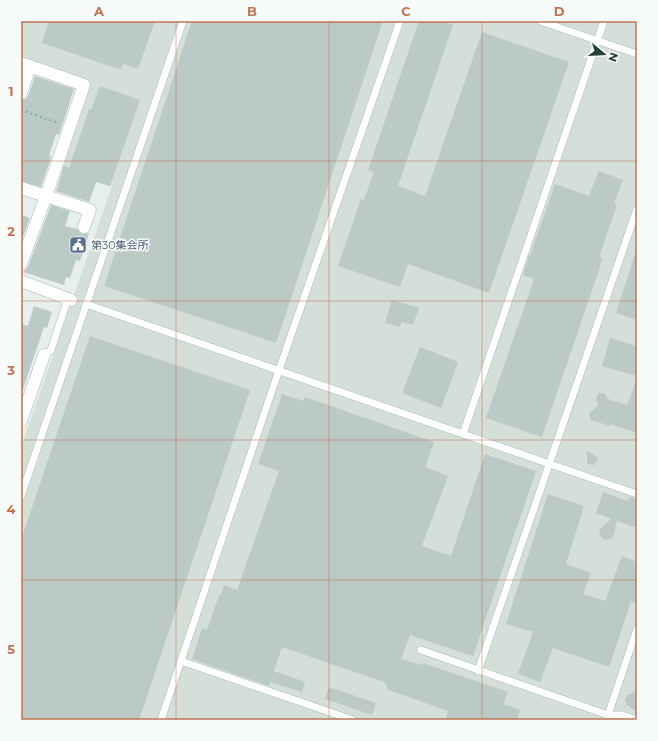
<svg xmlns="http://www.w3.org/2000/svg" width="658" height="741" font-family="Montserrat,'Noto Sans JP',sans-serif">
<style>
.built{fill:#d4dfda}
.building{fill:#bbcac4}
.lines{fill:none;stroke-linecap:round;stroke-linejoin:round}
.service-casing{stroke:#a8b8b2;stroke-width:8}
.minor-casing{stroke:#a8b8b2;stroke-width:13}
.path{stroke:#86b3a5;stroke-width:2.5;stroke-dasharray:2 3;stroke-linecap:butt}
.service{stroke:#fff;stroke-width:7}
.minor{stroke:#fff;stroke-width:12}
.grid{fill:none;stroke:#c07456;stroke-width:1;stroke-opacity:0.55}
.labels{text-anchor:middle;stroke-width:3;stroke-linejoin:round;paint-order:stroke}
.service-label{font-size:11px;fill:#4e5e75;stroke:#f7fbf9;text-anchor:start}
.neatline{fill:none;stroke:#c07456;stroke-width:1.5}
.grid-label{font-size:13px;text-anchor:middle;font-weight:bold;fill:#c07456}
</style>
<rect width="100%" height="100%" fill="#e6efeb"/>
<!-- built -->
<polygon class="built" points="21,21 637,21 637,720 21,720 21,447 112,186 62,170 91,81 21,56"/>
<!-- building -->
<g class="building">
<polygon points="49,21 155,21 138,69 123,64 121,70 42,43"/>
<polygon points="192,21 383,21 276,343 104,286"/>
<polygon points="419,21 442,21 453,25 398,186 425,196 482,32 569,62 489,293 408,264 400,287 338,266 361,199 364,200 374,172 368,170"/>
<polygon points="35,76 74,89 59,135 56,134 49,156 51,157 50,161 41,187 21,181 21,100 26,99 28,96"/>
<polygon points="100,86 140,100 110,186 96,182 89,202 56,191 64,166 69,168 89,109 91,110"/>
<polygon points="599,171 623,180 614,204 617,205 599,257 603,258 542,437 486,418 534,279 523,275 529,256 530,256 555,184 589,196"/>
<polygon points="51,205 70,211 65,226 77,229 82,234 89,233 80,261 76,260 70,278 66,277 64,285 23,272 28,267"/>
<polygon points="21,215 30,218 21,242"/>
<polygon points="635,254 637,254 637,320 616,313"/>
<polygon points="392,300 419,308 413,325 402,322 400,327 385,323"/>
<polygon points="34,306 52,312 47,328 44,327 23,389 21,389 21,324 28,326"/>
<polygon points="90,336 250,390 139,720 21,720 21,540"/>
<polygon points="610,338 637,346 637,376 602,366"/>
<polygon points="420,347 458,362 441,408 402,393"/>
<polygon points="636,381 637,381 637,433 610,424 610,426 591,420 589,414 591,411 598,406 596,399 598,393 604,393 608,399 627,405"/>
<polygon points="282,394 303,401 305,397 434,442 425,467 448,476 422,546 451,556 485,454 536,471 473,656 410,635 401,659 422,665 423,663 508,692 503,704 520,710 517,720 445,720 448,711 386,689 387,684 384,683 384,682 282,647 274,671 305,682 302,692 270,682 269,686 192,659 202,628 207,630 219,595 221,595 224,585 237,590 279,471 258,464"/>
<polygon points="587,451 595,455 598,459 594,465 588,464 587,462"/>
<polygon points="603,492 628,501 629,497 637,499 637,528 617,521 613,538 606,540 602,538 599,533 601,528 611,519 596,513"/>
<polygon points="548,494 584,506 566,564 591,573 583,594 605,601 622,556 637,562 637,597 635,603 631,601 609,667 553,648 540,682 518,674 533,632 506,624"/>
<polygon points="329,687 376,703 372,715 325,699"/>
<polygon points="637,691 637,712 627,705 625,700 628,695"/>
</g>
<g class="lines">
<defs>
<g id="service">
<polyline points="540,21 637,54"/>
<polyline points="86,304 637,494"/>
<polyline points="44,355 51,350 68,298"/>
<polyline points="463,434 604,21"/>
<polyline points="21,496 183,21"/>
<polyline points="421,650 608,715 622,715 637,720"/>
<polyline points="181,661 353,720"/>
<polyline points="478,671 637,209"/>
<polyline points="608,715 637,629"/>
<polyline points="161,720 279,370 400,21"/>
</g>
<g id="minor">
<polyline points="21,63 84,85 46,196 21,264"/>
<polyline points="21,93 30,66"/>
<polyline points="21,188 90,210 84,227"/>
<polyline points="21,281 71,300"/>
<polyline points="21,421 44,355"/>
</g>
</defs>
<!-- service casing -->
<use href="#service" class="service-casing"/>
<!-- minor casing -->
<use href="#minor" class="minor-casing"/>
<!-- path -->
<polyline class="path" points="21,110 58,123"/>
<!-- service -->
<use href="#service" class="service"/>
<!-- minor -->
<use href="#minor" class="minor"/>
</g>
<!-- grid -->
<path class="grid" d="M 176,21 L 176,720M 329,21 L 329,720M 482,21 L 482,720M 21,161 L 637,161M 21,301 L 637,301M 21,440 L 637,440M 21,580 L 637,580"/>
<!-- icons -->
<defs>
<symbol id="civic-square" viewBox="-11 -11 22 22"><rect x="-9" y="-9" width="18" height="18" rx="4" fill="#5c6f8a" stroke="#f7fbf9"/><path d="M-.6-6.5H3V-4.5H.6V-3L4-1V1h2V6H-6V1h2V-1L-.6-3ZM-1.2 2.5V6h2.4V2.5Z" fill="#fff"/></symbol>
</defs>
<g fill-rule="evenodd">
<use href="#civic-square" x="68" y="235" width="20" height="20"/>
</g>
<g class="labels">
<!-- service labels -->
<g class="service-label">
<text x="91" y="249">第30集会所</text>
</g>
</g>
<!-- border -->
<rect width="658" height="741" fill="none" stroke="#f7fbf9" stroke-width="44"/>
<!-- north arrow -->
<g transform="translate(604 54) rotate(108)" stroke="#f7fbf9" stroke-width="3" paint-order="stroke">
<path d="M0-3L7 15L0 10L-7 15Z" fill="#24423a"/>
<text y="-6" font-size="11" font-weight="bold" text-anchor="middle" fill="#24423a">N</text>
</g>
<rect x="22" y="22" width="614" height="697" class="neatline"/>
<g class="grid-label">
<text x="99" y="16">A</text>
<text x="252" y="16">B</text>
<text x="406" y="16">C</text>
<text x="559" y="16">D</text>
<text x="11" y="96">1</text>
<text x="11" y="236">2</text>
<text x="11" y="375">3</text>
<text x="11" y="514">4</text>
<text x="11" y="654">5</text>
</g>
</svg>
